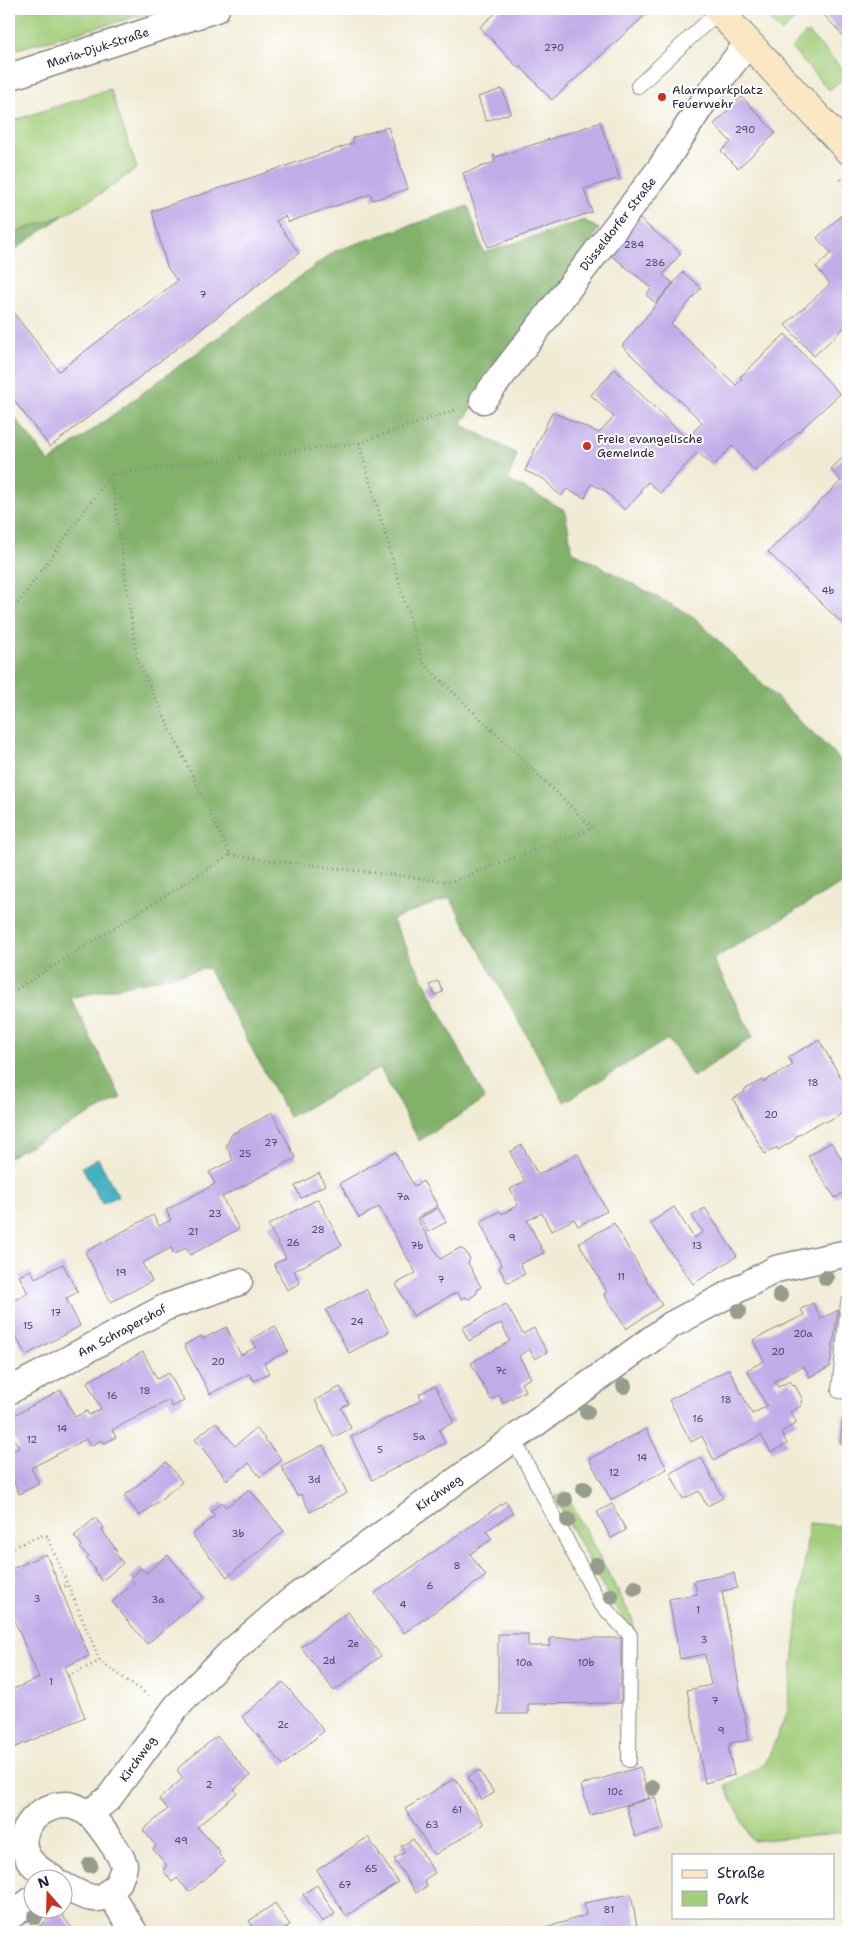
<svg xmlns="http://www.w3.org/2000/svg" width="857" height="1941" font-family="'Shantell Sans',sans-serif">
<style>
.green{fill:#a3ce7b;stroke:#62785b}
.forest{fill:#82b16b;stroke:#526a53}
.water{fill:#42b0bf;stroke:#32697d}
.building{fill:#c1ace8}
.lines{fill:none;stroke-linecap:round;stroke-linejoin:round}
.service-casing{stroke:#898688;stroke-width:16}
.minor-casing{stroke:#898688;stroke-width:29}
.secondary-casing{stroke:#898688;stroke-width:30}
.path{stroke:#898688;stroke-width:3;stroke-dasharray:1 4;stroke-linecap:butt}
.service{stroke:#fff;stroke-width:14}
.minor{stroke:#fff;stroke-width:26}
.secondary{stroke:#fbe7c3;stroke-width:28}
.tree{fill:#979d8c}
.poi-dot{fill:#c8321e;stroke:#fff;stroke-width:2}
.labels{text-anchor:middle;stroke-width:4;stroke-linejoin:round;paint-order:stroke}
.number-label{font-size:10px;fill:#4a4466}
.street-label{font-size:12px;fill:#22223b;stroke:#fff}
.poi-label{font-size:12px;fill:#22223b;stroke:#fff;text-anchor:start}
</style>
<rect width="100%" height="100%" fill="#fff"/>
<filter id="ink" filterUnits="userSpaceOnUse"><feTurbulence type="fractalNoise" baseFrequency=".02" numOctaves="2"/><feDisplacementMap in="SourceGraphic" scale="10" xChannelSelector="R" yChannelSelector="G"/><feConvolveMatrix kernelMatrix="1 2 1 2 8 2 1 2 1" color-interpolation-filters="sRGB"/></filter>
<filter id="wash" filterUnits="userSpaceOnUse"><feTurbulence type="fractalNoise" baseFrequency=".0096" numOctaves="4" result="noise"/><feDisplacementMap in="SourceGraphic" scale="20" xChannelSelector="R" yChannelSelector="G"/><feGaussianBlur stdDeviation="1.12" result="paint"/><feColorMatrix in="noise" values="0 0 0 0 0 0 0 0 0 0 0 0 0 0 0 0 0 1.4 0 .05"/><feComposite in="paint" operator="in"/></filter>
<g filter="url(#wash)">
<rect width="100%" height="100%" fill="#f0ebd4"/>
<!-- green -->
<g class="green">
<polygon points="9,9 165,9 9,51"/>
<polygon points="759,9 786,9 796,19 781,32"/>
<polygon points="805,34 810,34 848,75 829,90 791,48"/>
<polygon points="110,89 137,168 103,192 64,215 14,233 9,233 9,122"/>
<polygon points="565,1492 632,1618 636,1635 611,1602 555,1497"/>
<polygon points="809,1523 848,1527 848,1832 752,1841 725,1786 765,1764 787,1714"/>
</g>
<!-- forest -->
<g class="forest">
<polygon points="468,206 484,253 584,220 599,229 461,424 517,454 508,480 565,510 572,551 694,617 848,767 848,880 713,959 753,1037 693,1077 668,1039 564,1102 450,898 392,919 485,1099 419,1141 380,1068 289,1117 208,968 71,998 121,1098 9,1157 9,410 49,462 335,251"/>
<polygon points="64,215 9,254 9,233 14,233"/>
</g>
<!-- water -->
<polygon class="water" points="98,1158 118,1196 102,1204 82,1167"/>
<g id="blocks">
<!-- building -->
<g class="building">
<polygon points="500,9 652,9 552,100 520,66 518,68 480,27"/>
<polygon points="833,9 848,9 848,41 825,16"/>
<polygon points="502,89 511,113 486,121 478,97"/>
<polygon points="742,97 776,133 738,168 721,151 731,142 714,124"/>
<polygon points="600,121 620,180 617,181 616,179 584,189 592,212 488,247 463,173 495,162 493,155 495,155 496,157 598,123"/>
<polygon points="388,127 408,189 373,200 371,194 288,222 285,216 276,221 299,253 50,447 9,394 9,307 59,371 177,281 167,267 152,211 354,143 352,138"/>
<polygon points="848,209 848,324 814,356 785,325 830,284 816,267 831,253 817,238"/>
<polygon points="637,217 681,253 663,275 673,283 656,303 646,295 652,288 608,253"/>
<polygon points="683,272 701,288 671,324 736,385 742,379 740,377 785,334 840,394 755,471 732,446 713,466 698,452 660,493 648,482 640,490 642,492 625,510 604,490 591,484 585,498 566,489 562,496 555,491 544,479 525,471 552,412 599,433 614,417 591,395 615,369 687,439 702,422 622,346"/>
<polygon points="848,452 848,629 768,552 841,481 831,469"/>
<polygon points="438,981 443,992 435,995 430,985"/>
<polygon points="819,1040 848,1090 848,1106 842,1110 844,1112 826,1122 825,1120 808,1129 795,1137 796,1139 778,1150 777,1147 765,1154 733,1099 745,1092 744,1090 762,1080 763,1082 793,1065 788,1057"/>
<polygon points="272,1113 296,1158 222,1197 239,1229 190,1255 186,1248 174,1254 171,1248 142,1263 152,1281 111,1302 85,1252 153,1215 159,1226 171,1220 166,1210 215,1184 209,1172 233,1160 226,1146 232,1134"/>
<polygon points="831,1142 848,1169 848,1190 835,1198 808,1156"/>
<polygon points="522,1145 538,1175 578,1154 607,1211 578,1226 574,1219 551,1231 542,1213 527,1220 544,1253 520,1264 525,1274 509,1282 506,1281 499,1267 502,1266 480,1222 500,1211 502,1214 518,1205 510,1189 525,1181 510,1152"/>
<polygon points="395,1152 414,1186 423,1181 438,1206 417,1218 440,1259 460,1248 465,1251 470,1259 468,1263 481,1287 478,1289 477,1293 469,1299 464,1297 461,1299 457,1292 413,1316 396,1284 416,1273 379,1207 359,1218 340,1183"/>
<polygon points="319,1173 325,1185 301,1198 295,1186"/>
<polygon points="318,1199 342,1245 294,1271 300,1283 287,1290 274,1264 286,1258 268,1225"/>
<polygon points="674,1207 694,1238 703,1232 692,1216 705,1208 737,1256 693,1284 650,1223"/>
<polygon points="438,1208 446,1222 428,1232 420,1218"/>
<polygon points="614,1223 644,1276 662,1305 626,1329 604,1294 607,1292 579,1243"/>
<polygon points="63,1264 78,1292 66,1298 80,1326 26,1355 11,1328 9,1329 9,1303 28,1293 19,1276 31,1270 35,1278"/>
<polygon points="366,1289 389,1332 349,1353 326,1310"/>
<polygon points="813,1303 821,1319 838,1310 830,1367 810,1377 804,1366 774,1381 778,1387 790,1381 792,1386 794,1384 802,1398 801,1406 790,1412 797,1423 781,1432 787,1444 771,1452 761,1435 714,1460 702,1436 691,1442 669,1400 729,1369 752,1414 767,1406 747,1370 764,1361 753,1340 804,1315 801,1309"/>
<polygon points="506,1304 523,1334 534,1328 547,1352 535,1359 529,1349 519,1356 531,1378 521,1383 525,1391 503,1403 499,1395 491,1400 471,1363 510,1341 501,1323 469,1341 462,1328"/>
<polygon points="275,1326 288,1351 264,1363 269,1373 254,1381 249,1374 210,1394 184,1345 201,1336 203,1339 226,1327 241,1355 256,1347 251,1339"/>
<polygon points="143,1352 157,1379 169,1373 184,1401 172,1407 169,1400 112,1430 116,1437 104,1443 102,1440 90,1446 86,1439 31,1468 39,1484 19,1494 9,1471 9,1453 19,1448 9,1429 9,1418 61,1390 75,1417 87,1411 89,1415 101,1409 87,1382"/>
<polygon points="435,1386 454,1422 439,1430 445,1443 372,1480 351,1437 422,1400 419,1394"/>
<polygon points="340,1387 349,1404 341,1408 351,1428 334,1437 315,1400"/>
<polygon points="843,1416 848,1417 848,1444 840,1443"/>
<polygon points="216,1422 235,1446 256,1428 282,1460 260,1477 249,1463 227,1480 195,1439"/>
<polygon points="646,1429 667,1469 611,1500 589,1459"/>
<polygon points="323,1445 347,1493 310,1512 301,1494 297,1496 281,1466"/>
<polygon points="701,1457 723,1498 707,1506 699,1491 683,1499 670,1473"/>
<polygon points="166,1462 182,1482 140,1516 124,1496"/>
<polygon points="249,1489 284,1531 227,1577 192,1535 215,1516 211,1511 222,1502 226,1507"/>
<polygon points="506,1501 513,1513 486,1531 492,1539 470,1554 486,1576 404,1633 375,1593"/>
<polygon points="612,1504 626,1530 611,1538 597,1512"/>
<polygon points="95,1518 104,1528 102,1530 117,1551 115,1553 123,1563 102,1581 94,1570 95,1569 87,1559 89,1557 80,1548 82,1546 74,1536"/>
<polygon points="46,1554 89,1656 64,1667 85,1717 9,1750 9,1691 39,1678 9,1608 9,1570"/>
<polygon points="168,1555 203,1597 147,1644 112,1602 134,1583 130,1578 141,1568 146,1573"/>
<polygon points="734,1573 737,1588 722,1591 749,1740 730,1743 731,1745 728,1746 734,1775 705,1783 687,1690 711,1685 705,1654 680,1659 669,1599 697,1594 694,1581"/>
<polygon points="348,1612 381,1656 334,1691 301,1647"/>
<polygon points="498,1634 528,1634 528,1646 550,1646 550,1638 621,1638 621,1703 528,1704 528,1714 498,1714"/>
<polygon points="283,1682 324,1731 283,1765 242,1717"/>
<polygon points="217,1736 250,1776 234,1789 237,1793 197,1827 220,1851 218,1853 225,1862 189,1892 177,1878 172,1882 164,1872 164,1868 167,1866 153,1849 156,1846 143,1830 168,1809 159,1799 183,1778 178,1772 178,1768"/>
<polygon points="640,1767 649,1798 590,1815 581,1785"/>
<polygon points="479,1770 494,1793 482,1800 468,1777"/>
<polygon points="455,1778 484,1824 434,1855 405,1809"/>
<polygon points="655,1797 664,1829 635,1837 626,1806"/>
<polygon points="368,1837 398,1882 346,1916 317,1870"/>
<polygon points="413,1839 435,1873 424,1880 427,1886 416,1893 394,1859 405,1852 401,1846"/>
<polygon points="317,1885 335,1914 322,1922 303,1894"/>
<polygon points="631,1894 638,1932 533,1932 586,1915 584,1903"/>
<polygon points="275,1903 290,1925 283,1930 285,1932 257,1932 249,1921"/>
<polygon points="59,1911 75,1932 31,1932 34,1930"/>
</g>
</g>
</g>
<g filter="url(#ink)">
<use href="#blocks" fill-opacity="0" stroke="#898688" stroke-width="1"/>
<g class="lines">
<defs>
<g id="service">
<polyline points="638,86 719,11"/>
<polyline points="848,1303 839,1391 848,1392"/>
<polyline points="514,1440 599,1602 630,1635 629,1760"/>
</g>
<g id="minor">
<polyline points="9,77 216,9"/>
<polyline points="483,400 660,169 706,98 748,43"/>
<polyline points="9,1391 166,1307 239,1282"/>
<polyline points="89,1814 109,1798 176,1707 231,1652 293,1599 671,1325 776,1269 848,1253"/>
<path d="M 52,1878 C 43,1872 32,1866 27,1856 C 11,1825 53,1794 80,1809 C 83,1810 87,1812 90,1815 C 97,1821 123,1857 124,1865 C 124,1871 120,1878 118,1883 C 102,1909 83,1896 62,1885"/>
<polyline points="109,1892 134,1932"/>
<polyline points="9,1917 32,1900"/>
</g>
<polyline id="secondary" points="717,9 848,150"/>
</defs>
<!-- service casing -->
<use href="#service" class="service-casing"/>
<!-- minor casing -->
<use href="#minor" class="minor-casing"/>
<!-- secondary casing -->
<use href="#secondary" class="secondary-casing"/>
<!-- path -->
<g class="path">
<polyline points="841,179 848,187"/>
<polyline points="111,474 359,443 458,409"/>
<polyline points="9,616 111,474 137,659 230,855 9,994"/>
<polyline points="230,855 450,882 593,828 422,662 359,443"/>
<polyline points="9,1549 43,1535 47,1536 100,1661 149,1696"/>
<polyline points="60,1588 68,1585"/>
<polyline points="68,1676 100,1661"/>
</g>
<!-- service -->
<use href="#service" class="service"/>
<!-- minor -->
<use href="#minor" class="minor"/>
<!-- secondary -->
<use href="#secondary" class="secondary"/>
</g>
<!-- trees -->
<g class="tree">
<circle cx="826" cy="1278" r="8"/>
<circle cx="780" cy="1295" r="8"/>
<circle cx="739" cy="1311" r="8"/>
<circle cx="624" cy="1386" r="8"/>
<circle cx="587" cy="1412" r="8"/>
<circle cx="584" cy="1489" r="8"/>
<circle cx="565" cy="1500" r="8"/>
<circle cx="568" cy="1520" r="8"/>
<circle cx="596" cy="1565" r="8"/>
<circle cx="635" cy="1588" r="8"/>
<circle cx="611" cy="1596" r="8"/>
<circle cx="653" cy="1788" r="8"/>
<circle cx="90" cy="1865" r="8"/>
<circle cx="35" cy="1917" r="8"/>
</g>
</g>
<!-- markers -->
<g class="poi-dot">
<circle cx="662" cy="97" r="5"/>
<circle cx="587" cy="446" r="5"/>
</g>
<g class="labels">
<!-- number labels -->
<g class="number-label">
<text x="554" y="51">270</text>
<text x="745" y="133">290</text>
<text x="634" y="248">284</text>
<text x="655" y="266">286</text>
<text x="203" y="298">7</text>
<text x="828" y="594">4b</text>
<text x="813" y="1086">18</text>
<text x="771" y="1118">20</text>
<text x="271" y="1146">27</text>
<text x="245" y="1157">25</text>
<text x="403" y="1200">7a</text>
<text x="215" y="1217">23</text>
<text x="318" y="1233">28</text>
<text x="193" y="1235">21</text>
<text x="512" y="1241">9</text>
<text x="293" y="1246">26</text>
<text x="417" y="1249">7b</text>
<text x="697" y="1249">13</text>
<text x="121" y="1276">19</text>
<text x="621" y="1280">11</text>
<text x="441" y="1283">7</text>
<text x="56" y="1316">17</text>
<text x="357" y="1325">24</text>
<text x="28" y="1329">15</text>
<text x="803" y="1337">20a</text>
<text x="778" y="1355">20</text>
<text x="218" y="1365">20</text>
<text x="501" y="1374">7c</text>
<text x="145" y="1394">18</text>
<text x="112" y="1399">16</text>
<text x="726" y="1403">18</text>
<text x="698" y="1422">16</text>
<text x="62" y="1432">14</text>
<text x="419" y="1440">5a</text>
<text x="32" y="1443">12</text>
<text x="380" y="1453">5</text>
<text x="642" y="1461">14</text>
<text x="614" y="1476">12</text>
<text x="314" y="1483">3d</text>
<text x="238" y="1537">3b</text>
<text x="457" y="1569">8</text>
<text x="430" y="1589">6</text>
<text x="37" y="1602">3</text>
<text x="158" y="1603">3a</text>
<text x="403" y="1608">4</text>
<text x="698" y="1613">1</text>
<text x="704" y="1643">3</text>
<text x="353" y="1647">2e</text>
<text x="329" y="1664">2d</text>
<text x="524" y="1666">10a</text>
<text x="586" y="1666">10b</text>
<text x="51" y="1685">1</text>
<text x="715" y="1704">7</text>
<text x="283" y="1728">2c</text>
<text x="721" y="1734">9</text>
<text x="209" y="1788">2</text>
<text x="615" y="1795">10c</text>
<text x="457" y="1813">61</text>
<text x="432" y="1828">63</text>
<text x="181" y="1844">49</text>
<text x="371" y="1872">65</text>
<text x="345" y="1888">67</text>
<text x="609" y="1913">81</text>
</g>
<!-- street labels -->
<g class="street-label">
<text transform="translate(98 48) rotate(-18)" y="4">Maria-Djuk-Straße</text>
<text transform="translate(618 224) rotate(-52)" y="4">Düsseldorfer Straße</text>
<text transform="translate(122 1331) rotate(-28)" y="4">Am Schrapershof</text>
<text transform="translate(439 1493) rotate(-35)" y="4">Kirchweg</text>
<text transform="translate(138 1759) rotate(-54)" y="4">Kirchweg</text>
</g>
<!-- poi labels -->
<g class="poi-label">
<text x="672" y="94">Alarmparkplatz<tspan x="672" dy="14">Feuerwehr</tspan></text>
<text x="597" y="443">Freie evangelische<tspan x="597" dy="14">Gemeinde</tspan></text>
</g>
</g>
<!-- margin -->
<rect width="857" height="1941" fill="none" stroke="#fff" stroke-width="30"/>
<!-- legend -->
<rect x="672" y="1854" width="162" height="65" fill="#ffffff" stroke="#a7a7b1"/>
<rect x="682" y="1870" width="25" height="8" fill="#fbe7c3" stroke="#a7a7b1"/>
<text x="717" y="1878" font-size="15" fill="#22223b">Straße</text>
<rect x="682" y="1891" width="25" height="15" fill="#a3ce7b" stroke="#a7a7b1"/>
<text x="717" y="1904" font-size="15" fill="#22223b">Park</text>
<!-- north arrow -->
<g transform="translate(48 1894) rotate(340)"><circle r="24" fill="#ffffff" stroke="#a7a7b1"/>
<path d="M0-4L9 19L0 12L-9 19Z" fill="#c8321e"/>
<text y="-8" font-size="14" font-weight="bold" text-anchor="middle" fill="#22223b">N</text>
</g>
</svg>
